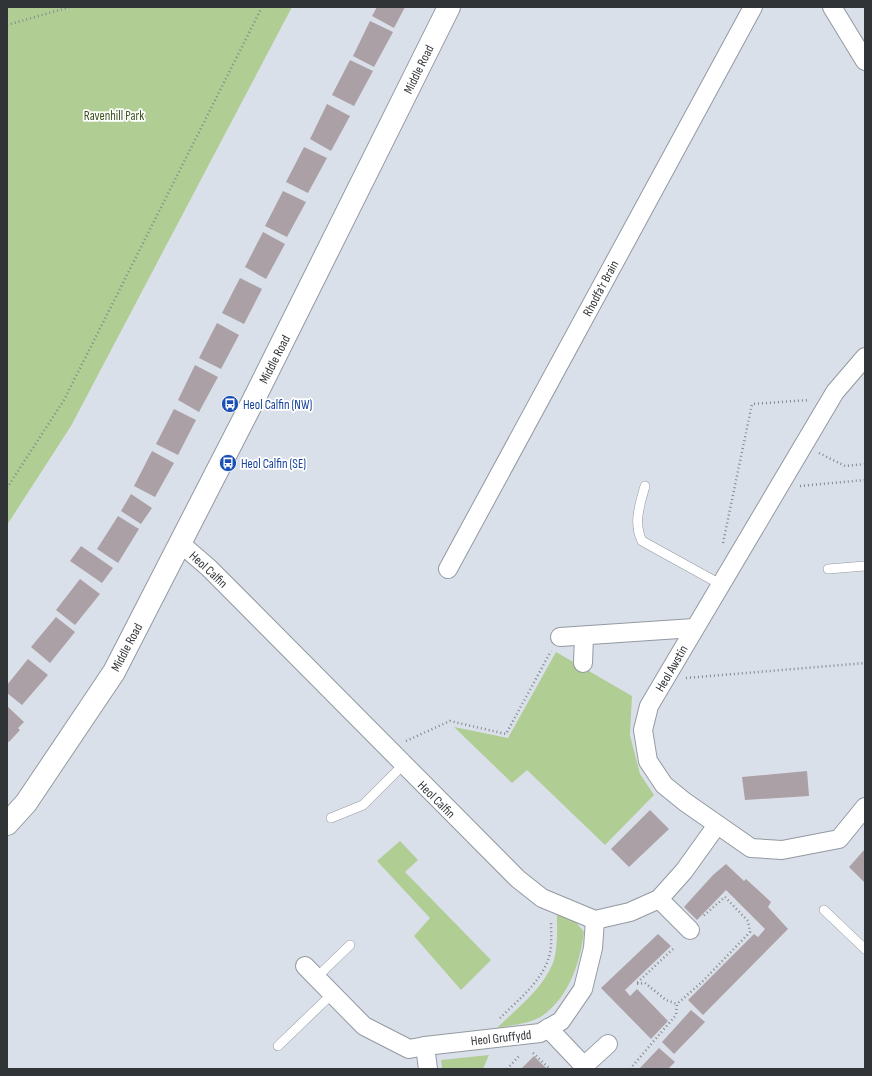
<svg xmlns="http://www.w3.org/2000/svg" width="872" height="1076" font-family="'Sofia Sans Condensed',sans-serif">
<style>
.green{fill:#b0cd94}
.building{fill:#aba0a5}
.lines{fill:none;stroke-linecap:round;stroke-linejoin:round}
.service-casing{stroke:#9399a1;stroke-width:10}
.minor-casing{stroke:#9399a1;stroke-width:20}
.tertiary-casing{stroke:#9399a1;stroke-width:24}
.path{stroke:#83888d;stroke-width:2.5;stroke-dasharray:1 3;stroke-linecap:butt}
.service{stroke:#fff;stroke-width:9}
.minor{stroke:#fff;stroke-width:18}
.tertiary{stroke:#fff;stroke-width:22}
.labels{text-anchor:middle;stroke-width:3.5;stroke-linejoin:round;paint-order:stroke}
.street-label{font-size:13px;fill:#313437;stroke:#fff}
.park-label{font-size:13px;fill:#3a531c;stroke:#fff}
.transit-label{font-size:13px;fill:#164399;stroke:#fff;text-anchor:start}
</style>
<rect width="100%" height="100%" fill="#dae0e9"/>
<!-- green -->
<g class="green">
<polygon points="7,7 292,7 71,426 7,525"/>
<polygon points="556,652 632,696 630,735 640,774 654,795 605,845 527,770 512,783 454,727 508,738"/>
<polygon points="400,841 418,860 405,872 491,960 461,990 414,936 430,918 377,861"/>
<path d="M 557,914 L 575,921 L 584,932 C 580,963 569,997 542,1016 C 530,1024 511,1025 497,1028 C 517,1008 542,990 553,963 C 558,949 557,929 557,914 Z"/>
<polygon points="489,1055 483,1069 442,1069 441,1060"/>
</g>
<!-- building -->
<g class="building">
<polygon points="377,7 405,7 394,28 372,16"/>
<polygon points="370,21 393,32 374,67 353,56"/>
<polygon points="350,60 373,71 354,106 332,95"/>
<polygon points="327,104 350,116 331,151 310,139"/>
<polygon points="304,147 327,158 308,193 286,182"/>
<polygon points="283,191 306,202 287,237 265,226"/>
<polygon points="263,232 285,244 266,279 245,267"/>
<polygon points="240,278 262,289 244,324 222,313"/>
<polygon points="217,323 239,335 221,369 199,358"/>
<polygon points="195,365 218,377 199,412 178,400"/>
<polygon points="174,409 196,420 178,455 156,444"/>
<polygon points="152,451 174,463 155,497 134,486"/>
<polygon points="131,494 152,508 141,524 121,511"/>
<polygon points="118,516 139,529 118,563 97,549"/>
<polygon points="81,546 113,568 102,583 70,561"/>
<polygon points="80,579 100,594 75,625 56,610"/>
<polygon points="56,617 75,632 50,663 31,647"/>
<polygon points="28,659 48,675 22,705 7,693 7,685"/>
<polygon points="7,706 24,722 18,728 20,730 9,742 7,741"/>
<polygon points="807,771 809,796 745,800 742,777"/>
<polygon points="650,810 669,829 629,867 611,849"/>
<polygon points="865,849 865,883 849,867"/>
<polygon points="726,864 744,881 746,879 771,902 768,907 788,929 703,1015 688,1000 754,934 758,937 765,929 726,890 697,920 684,907 713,875"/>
<polygon points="658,934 671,946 625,990 630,996 637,989 668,1021 651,1039 601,988"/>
<polygon points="691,1010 705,1022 674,1054 662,1042"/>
<polygon points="659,1048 675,1062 668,1069 639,1069"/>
<polygon points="534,1056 547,1069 521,1069"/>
</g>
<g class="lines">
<defs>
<g id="service">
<path d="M 645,486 C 640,504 633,523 642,541 L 720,584"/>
<polyline points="828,569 865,566"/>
<polyline points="331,818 363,805 403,765"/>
<polyline points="824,910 865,949"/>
<polyline points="317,977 350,945"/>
<polyline points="278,1046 332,994"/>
</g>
<g id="minor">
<polyline points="832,7 865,61"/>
<polyline points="865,357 835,392 649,706 643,730 648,761 664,785 685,802 751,848 782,850 839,839 865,807"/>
<polyline points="180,543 209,568 518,879 542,898 595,920 630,912 659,899 684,871 717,825"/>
<polyline points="448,569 753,7"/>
<polyline points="560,637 694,628"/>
<polyline points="583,663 584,636"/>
<polyline points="659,899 690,930"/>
<polyline points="305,966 364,1026 409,1049 425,1046 540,1033 561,1021 583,989 593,948 595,920"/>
<polyline points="548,1028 584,1066 608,1044"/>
<polyline points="425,1046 428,1069"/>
</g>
<polyline id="tertiary" points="7,824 26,803 114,672 252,403 449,7"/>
</defs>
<!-- service casing -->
<use href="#service" class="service-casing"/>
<!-- minor casing -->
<use href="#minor" class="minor-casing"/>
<!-- tertiary casing -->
<use href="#tertiary" class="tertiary-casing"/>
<!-- path -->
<g class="path">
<polyline points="7,25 70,7"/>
<polyline points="819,453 845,466 865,464"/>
<polyline points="800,486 865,480"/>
<polyline points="7,488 64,400 262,7"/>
<polyline points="723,543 752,404 809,400"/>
<polyline points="686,678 865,663"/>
<polyline points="406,741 450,721 506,734 551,651"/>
<polyline points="673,949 636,984 645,983 666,1000 677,1004"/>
<path d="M 500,1018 C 519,999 544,980 550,953 C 552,943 551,931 551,922"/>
<polyline points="533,1053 550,1069"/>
<polyline points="507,1069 520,1055"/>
<polyline points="630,1069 676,1015 677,1004 703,981 750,932 748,921 725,897 702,917"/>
</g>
<!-- service -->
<use href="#service" class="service"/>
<!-- minor -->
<use href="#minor" class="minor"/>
<!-- tertiary -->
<use href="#tertiary" class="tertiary"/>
</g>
<!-- icons -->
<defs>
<symbol id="bus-disc" viewBox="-11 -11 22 22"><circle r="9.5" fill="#1a4fb4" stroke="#fff"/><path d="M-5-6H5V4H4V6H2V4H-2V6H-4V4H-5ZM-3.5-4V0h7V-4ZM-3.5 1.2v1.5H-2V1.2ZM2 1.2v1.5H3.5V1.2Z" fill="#fff"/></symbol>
</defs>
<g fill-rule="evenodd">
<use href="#bus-disc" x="220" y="394" width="20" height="20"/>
<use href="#bus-disc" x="218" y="453" width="20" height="20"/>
</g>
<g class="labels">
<!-- street labels -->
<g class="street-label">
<text transform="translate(418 69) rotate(-64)" y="5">Middle Road</text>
<text transform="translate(600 288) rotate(-62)" y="5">Rhodfa'r Brain</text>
<text transform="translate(274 359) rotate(-63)" y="5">Middle Road</text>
<text transform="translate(209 569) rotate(43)" y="5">Heol Calfin</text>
<text transform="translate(126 647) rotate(-62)" y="5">Middle Road</text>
<text transform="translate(671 668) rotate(-60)" y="5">Heol Awstin</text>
<text transform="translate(437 799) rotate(45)" y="5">Heol Calfin</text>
<text transform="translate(501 1037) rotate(-6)" y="5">Heol Gruffydd</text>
</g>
<!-- park labels -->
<g class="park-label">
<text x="114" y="120">Ravenhill Park</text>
</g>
<!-- transit labels -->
<g class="transit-label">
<text x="243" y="409">Heol Calfin (NW)</text>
<text x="241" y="468">Heol Calfin (SE)</text>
</g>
</g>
<!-- border -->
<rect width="872" height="1076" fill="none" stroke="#313437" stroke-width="16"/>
</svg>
